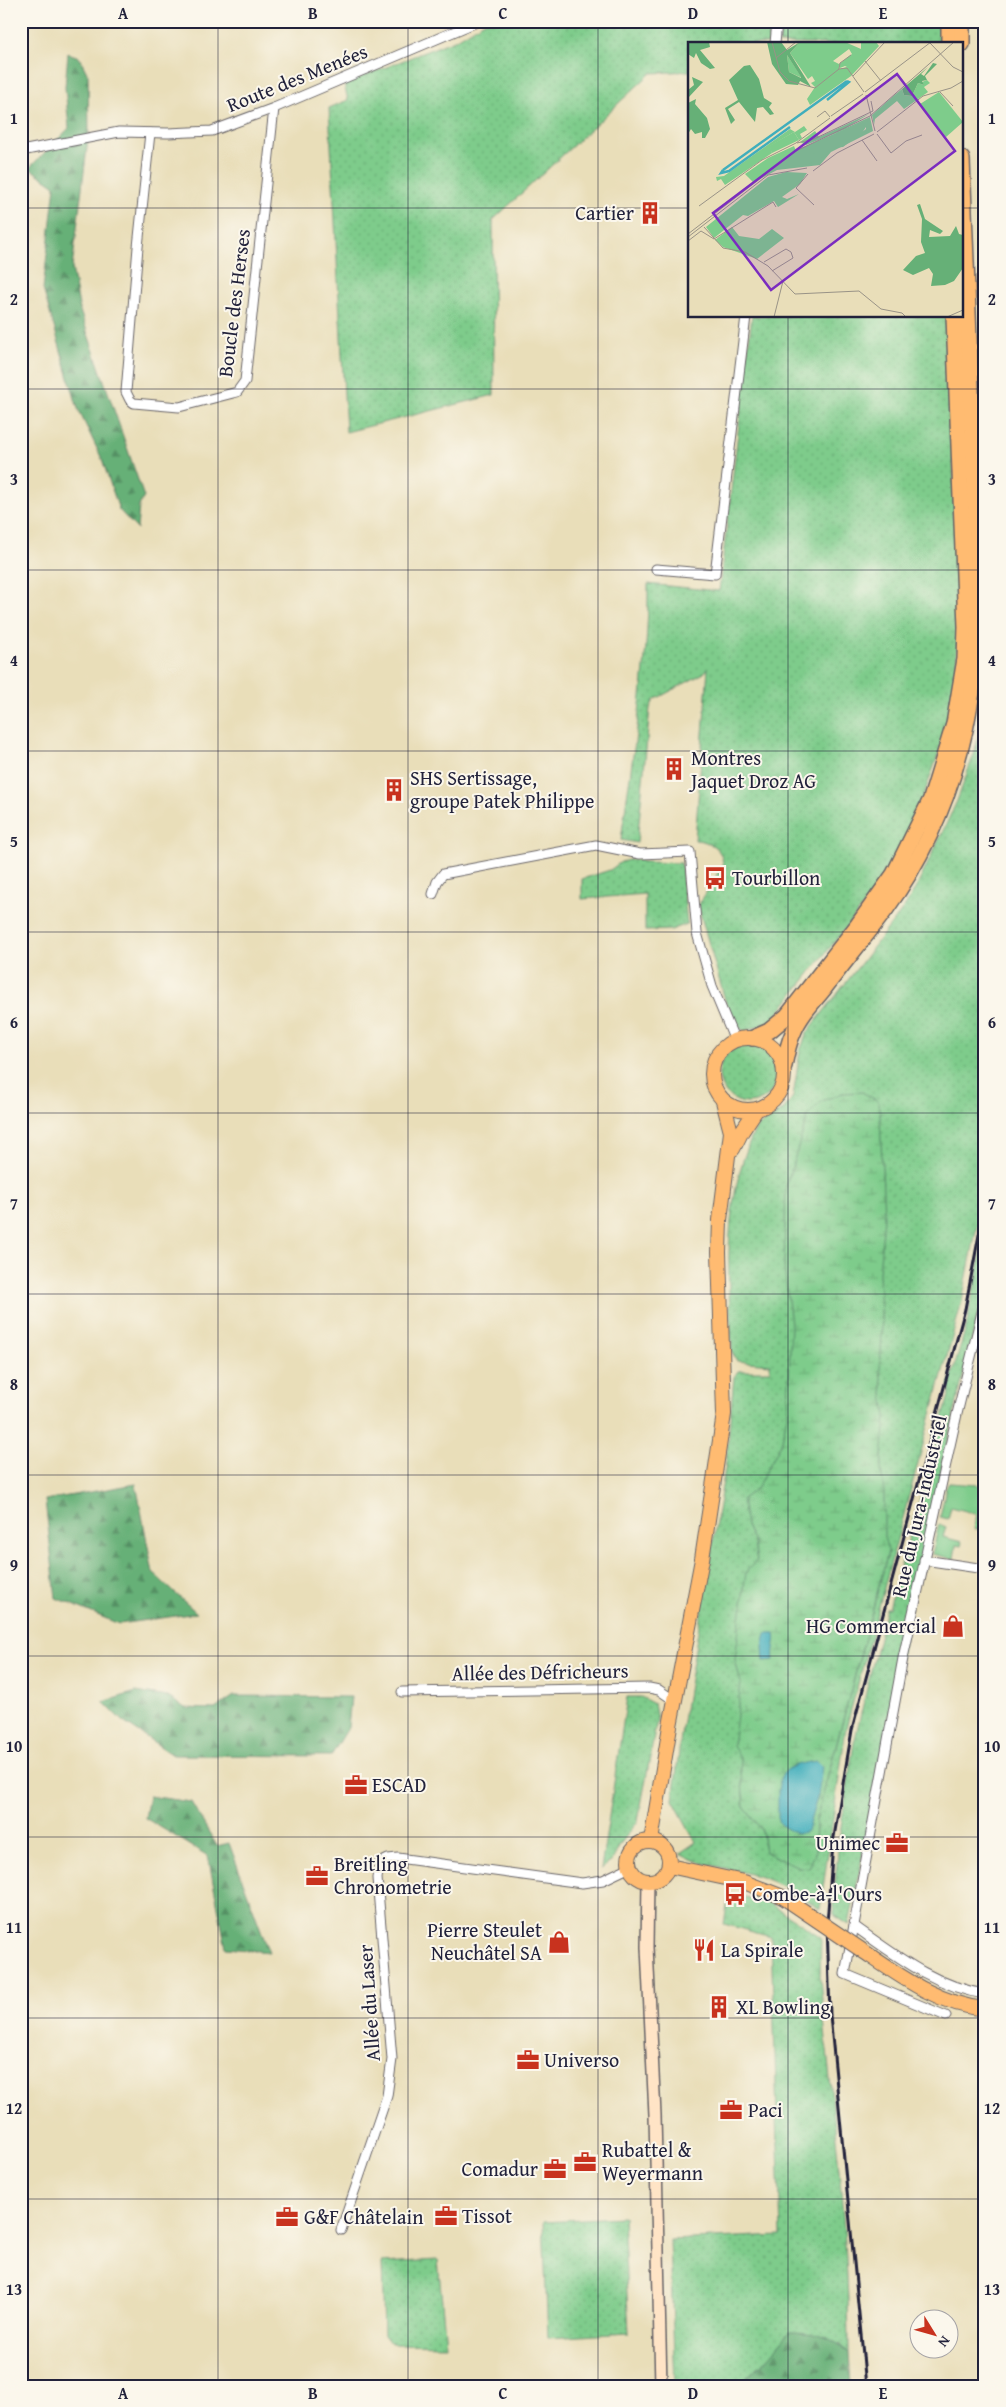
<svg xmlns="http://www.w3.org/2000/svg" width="1006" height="2407" font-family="'Gentium Book Plus',serif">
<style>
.grass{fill:url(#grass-dots);stroke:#507763;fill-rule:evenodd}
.forest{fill:url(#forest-firs);stroke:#446959}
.wetland{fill:url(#wetland-marsh);stroke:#507763}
.garden{fill:#7ecc8b;stroke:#507763}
.water{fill:#40aebc;stroke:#31687c}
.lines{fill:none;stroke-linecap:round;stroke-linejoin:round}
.minor-casing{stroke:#686467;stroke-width:11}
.secondary-casing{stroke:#686467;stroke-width:14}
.primary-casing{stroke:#686467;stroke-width:16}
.motorway-casing{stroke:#686467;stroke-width:18}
.minor{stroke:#fff;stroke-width:9}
.secondary{stroke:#ffe4c6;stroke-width:11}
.primary{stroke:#ffbb71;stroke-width:14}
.motorway{stroke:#ffbb71;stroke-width:15}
.rail{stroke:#22223b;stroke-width:3}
.primary-bridge-casing{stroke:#686467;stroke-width:16;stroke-linecap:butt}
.primary-bridge{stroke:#ffbb71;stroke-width:14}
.grid{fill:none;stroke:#22223b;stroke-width:1;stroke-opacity:0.55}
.labels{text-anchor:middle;stroke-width:4;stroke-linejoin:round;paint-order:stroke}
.street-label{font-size:20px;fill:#22223b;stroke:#fbf7ec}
.poi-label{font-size:20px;fill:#22223b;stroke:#fbf7ec;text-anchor:start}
.inset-river{fill:none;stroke:#40aebc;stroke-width:2.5}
.inset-road{fill:none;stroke:#999387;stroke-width:1}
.view{fill:#7b2cbf;fill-opacity:0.15;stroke:#7b2cbf;stroke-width:2.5}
.inset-edge{fill:none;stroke:#22223b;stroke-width:2.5}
.neatline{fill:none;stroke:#22223b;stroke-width:2}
.grid-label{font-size:16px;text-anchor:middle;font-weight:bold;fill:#22223b}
</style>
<defs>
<pattern id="grass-dots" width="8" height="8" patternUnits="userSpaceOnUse" patternTransform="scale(1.25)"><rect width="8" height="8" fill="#7ecc8b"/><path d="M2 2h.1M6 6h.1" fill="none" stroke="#6daf79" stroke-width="1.8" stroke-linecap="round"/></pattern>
<pattern id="forest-firs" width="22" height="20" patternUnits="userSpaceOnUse" patternTransform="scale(1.25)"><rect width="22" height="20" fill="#66b077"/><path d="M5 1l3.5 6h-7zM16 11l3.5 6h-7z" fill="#548f63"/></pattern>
<pattern id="wetland-marsh" width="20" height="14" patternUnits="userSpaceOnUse" patternTransform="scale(1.25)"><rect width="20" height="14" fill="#7ecc8b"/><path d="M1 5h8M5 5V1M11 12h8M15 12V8" fill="none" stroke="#6daf79"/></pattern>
</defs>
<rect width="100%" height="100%" fill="#fbf7ec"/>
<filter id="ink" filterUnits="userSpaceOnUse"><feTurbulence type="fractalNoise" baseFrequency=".02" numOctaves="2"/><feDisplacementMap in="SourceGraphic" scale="10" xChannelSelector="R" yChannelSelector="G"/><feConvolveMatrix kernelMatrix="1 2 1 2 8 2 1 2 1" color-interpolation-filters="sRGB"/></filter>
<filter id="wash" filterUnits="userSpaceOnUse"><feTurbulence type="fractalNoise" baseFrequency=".0096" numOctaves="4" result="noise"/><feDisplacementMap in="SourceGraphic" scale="20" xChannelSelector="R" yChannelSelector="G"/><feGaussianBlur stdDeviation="1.12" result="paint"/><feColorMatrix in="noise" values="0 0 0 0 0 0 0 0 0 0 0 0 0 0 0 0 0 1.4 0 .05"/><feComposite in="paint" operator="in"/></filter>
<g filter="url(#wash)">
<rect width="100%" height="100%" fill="#e9deb9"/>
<!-- grass -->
<g class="grass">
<polygon points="486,21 770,21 768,44 690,44 690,71 651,73 493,220 494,395 346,432 329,108 348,100 344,84 457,39"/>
<polygon points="781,21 942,21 942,44 779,44"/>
<path d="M 752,316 L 948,316 L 959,626 L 955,682 L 942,744 L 917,814 L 891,868 L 864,905 L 772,1021 L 745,1031 L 732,1024 L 698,906 L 723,865 C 723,849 710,841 695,840 L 708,668 L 704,673 L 654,700 L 650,708 L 637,843 L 621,840 C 632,756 649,669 648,584 L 719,591 Z"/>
<path d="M 985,703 L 985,1172 L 980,1211 L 962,1301 L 846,1728 L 820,1909 C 798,1895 779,1882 754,1875 C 730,1868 701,1866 680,1853 L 696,1842 L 673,1800 L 682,1727 L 726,1463 L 734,1377 L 738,1371 L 770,1371 L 770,1364 L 737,1361 L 732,1352 C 728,1277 722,1202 754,1132 L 758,1126 L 783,1110 L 793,1097 L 800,1051 L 807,1033 L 906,905 L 919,882 L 957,801 L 974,754 ZM 746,1526 L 888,1552 L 816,1820 L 815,1853 L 765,1852 L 762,1830 L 744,1807 L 740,1758 L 766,1620 L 754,1542 Z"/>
<polygon points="632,859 645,862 681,863 687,924 671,930 645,931 645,894 582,899 582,879 610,870 621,862"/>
<circle cx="748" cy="1074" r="29"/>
<polygon points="985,1235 985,1294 979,1309 919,1563 849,1925 834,1915 833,1905 839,1840 854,1743 886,1608 889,1608 950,1392 949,1386 966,1327"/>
<polygon points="627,1697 641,1697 654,1704 657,1720 638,1821 621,1843 612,1861 601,1869"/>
<path d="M 729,1894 L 766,1901 L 821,1937 L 820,1978 C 831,2102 849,2228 849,2353 L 840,2344 L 761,2365 L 737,2386 L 675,2386 L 670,2240 L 781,2235 L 771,1937 L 724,1924 Z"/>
<polygon points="623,2217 629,2333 548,2338 543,2221"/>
<polygon points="438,2260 446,2345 391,2344 384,2335 382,2263"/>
</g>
<!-- forest -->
<g class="forest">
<polygon points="68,53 79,57 88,75 89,132 72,268 80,311 144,497 139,506 137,529 119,510 102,459 78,409 43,289 55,186 29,168 69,128 65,87"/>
<polygon points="136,1484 153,1573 197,1613 119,1624 56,1598 45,1500"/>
<polygon points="136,1692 168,1697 185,1708 215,1709 234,1696 351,1697 348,1728 331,1756 173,1755 122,1721 103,1702"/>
<polygon points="149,1796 191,1802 217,1846 229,1843 269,1952 226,1948 208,1856 145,1818"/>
<path d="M 790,2332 C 815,2333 830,2335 849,2353 L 851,2386 L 737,2386 L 761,2365 Z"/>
</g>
<!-- wetland -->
<polygon class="wetland" points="862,1092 878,1101 880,1115 884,1218 879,1273 882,1332 880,1370 886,1417 881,1469 884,1492 884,1537 888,1552 816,1820 815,1853 809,1868 799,1867 765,1852 762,1830 744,1807 740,1758 733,1746 741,1683 735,1660 746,1572 757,1560 754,1542 746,1526 742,1499 756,1489 781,1444 788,1411 791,1324 784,1266 786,1186 808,1115 822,1101 843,1093"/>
<!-- garden -->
<g class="garden">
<polygon points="949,1483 978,1485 985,1488 985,1530 974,1529 977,1514 951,1507 948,1519 940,1517 946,1488"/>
<polygon points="939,1524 946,1527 943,1537 962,1542 961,1546 956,1545 954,1559 932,1554"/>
</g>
<!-- water -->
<g class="water">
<path d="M 766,1633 L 775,1633 C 777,1643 772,1649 774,1660 L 764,1661 L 763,1647 Z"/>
<path d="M 817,1761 L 822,1766 L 818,1795 L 807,1831 L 797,1834 L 784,1827 L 778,1821 C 779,1783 771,1766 817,1761 Z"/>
</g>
</g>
<g filter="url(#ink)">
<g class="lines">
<defs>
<g id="minor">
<polyline points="775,44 777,21"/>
<polyline points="150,133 138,247 126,392 130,400 134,403 179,407 237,392 245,381 274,108"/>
<polyline points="21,151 119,132 168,133 212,131 274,108 479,21"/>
<polyline points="656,569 715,574 746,316"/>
<polyline points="433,894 437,882 443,874 596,845 640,854 690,852 697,933 712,986 735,1041"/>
<polyline points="924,1560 985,1569"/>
<polyline points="402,1692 649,1688 659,1690 675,1701"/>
<path d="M 854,1926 C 894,1954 935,1987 985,1994"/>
<polyline points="946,2016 845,1974 903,1658 957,1414 985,1300"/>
<polyline points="341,2230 387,2096 392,2059 377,1878 380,1863 388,1859 398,1858 582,1883 603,1880 630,1867"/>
</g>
<polyline id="secondary" points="648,1881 647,1947 655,2115 661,2386"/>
<g id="primary">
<circle cx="748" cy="1074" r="36"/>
<polyline points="733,1149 742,1131 756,1110"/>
<circle cx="649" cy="1861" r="20"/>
<polyline points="651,1841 670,1726 702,1559 724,1414 719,1252 720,1220 731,1132 723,1101"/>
<polyline points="669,1866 744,1882 783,1897"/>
<path d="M 863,1951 C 900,1976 939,2005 985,2009"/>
</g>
<g id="motorway">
<polyline points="949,44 949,21"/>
<polyline points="962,44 962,21"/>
<polyline points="753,1038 769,1031 787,1016 857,926 894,874 931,799 954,724 965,659 966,627 954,316"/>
<path d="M 784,1066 C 786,1055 788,1044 793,1033 C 799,1017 812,1003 823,990 C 844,962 866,936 886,909 C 954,815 979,707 979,594 L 962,159"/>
</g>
</defs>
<!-- minor casing -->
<use href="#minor" class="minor-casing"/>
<!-- secondary casing -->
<use href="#secondary" class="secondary-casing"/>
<!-- primary casing -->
<use href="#primary" class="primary-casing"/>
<!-- motorway casing -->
<use href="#motorway" class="motorway-casing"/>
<!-- minor -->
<use href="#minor" class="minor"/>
<!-- secondary -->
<use href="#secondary" class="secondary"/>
<!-- primary -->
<use href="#primary" class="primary"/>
<!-- motorway -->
<use href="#motorway" class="motorway"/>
<!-- rail -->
<polyline class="rail" points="866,2386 830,2015 827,1924 833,1843 852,1730 965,1309 985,1203"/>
<defs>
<polyline id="primary-bridge" points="783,1897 863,1951"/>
</defs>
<!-- primary-bridge casing -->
<use href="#primary-bridge" class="primary-bridge-casing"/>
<!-- primary-bridge -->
<use href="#primary-bridge" class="primary-bridge"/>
</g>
</g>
<!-- grid -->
<path class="grid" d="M 218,21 L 218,2386M 408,21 L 408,2386M 598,21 L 598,2386M 788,21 L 788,44M 21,208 L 690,208M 962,208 L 985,208M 788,316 L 788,2386M 21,389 L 985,389M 21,570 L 985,570M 21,751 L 985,751M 21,932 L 985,932M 21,1113 L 985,1113M 21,1294 L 985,1294M 21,1475 L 985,1475M 21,1656 L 985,1656M 21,1837 L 985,1837M 21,2018 L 985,2018M 21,2199 L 985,2199"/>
<!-- icons -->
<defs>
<symbol id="building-bare" viewBox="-9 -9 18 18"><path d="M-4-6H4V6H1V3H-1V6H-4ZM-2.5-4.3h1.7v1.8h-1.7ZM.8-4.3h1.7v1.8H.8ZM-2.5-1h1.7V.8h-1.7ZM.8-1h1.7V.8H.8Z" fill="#c8321e" stroke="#fbf7ec" stroke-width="2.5" paint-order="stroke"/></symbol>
<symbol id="bus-bare" viewBox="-9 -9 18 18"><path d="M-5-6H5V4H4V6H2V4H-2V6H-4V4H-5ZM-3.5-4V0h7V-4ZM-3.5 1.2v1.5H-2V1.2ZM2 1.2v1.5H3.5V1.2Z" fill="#c8321e" stroke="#fbf7ec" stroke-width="2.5" paint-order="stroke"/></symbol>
<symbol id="shop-bare" viewBox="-9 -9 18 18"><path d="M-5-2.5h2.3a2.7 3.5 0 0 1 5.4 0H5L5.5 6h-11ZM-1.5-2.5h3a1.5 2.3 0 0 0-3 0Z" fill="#c8321e" stroke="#fbf7ec" stroke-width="2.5" paint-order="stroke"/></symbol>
<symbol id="office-bare" viewBox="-9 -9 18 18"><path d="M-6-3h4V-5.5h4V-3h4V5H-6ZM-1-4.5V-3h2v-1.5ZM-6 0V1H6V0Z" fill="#c8321e" stroke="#fbf7ec" stroke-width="2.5" paint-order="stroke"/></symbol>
<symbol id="restaurant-bare" viewBox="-9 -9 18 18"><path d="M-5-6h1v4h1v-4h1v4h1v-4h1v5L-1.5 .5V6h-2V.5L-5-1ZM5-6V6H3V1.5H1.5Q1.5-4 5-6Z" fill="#c8321e" stroke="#fbf7ec" stroke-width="2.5" paint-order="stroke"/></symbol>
</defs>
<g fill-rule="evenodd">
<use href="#building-bare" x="634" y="197" width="32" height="32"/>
<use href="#building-bare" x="658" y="753" width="32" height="32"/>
<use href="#building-bare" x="378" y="774" width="32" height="32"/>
<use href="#bus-bare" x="699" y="862" width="32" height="32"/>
<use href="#shop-bare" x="937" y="1610" width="32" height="32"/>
<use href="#office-bare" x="340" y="1769" width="32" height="32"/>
<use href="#office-bare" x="881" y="1827" width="32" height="32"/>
<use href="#office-bare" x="301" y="1860" width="32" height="32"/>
<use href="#bus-bare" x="719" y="1878" width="32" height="32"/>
<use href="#shop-bare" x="543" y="1926" width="32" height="32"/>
<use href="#restaurant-bare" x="688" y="1934" width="32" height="32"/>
<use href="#building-bare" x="703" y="1991" width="32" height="32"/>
<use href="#office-bare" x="512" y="2044" width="32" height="32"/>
<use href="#office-bare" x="715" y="2094" width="32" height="32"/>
<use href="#office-bare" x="569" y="2146" width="32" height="32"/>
<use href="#office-bare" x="539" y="2153" width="32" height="32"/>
<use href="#office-bare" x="430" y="2200" width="32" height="32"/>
<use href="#office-bare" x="271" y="2201" width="32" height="32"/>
</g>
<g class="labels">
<!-- street labels -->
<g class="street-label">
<text transform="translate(297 78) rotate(-22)" y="7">Route des Menées</text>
<text transform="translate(234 303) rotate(-83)" y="7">Boucle des Herses</text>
<text transform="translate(919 1506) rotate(-77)" y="7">Rue du Jura-Industriel</text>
<text transform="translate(540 1672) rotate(-1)" y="7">Allée des Défricheurs</text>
<text transform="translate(369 2003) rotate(-94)" y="7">Allée du Laser</text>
</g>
<!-- poi labels -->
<g class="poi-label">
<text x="634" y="220" text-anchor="end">Cartier</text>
<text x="691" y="765">Montres<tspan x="691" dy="23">Jaquet Droz AG</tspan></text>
<text x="410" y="785">SHS Sertissage,<tspan x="410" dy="23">groupe Patek Philippe</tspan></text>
<text x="732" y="885">Tourbillon</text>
<text x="936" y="1633" text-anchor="end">HG Commercial</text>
<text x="372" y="1792">ESCAD</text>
<text x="880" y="1850" text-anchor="end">Unimec</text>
<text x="334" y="1871">Breitling<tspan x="334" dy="23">Chronometrie</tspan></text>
<text x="752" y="1901">Combe-à-l'Ours</text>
<text x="542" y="1937" text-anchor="end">Pierre Steulet<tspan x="542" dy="23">Neuchâtel SA</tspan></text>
<text x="721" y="1957">La Spirale</text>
<text x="736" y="2014">XL Bowling</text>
<text x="544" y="2067">Universo</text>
<text x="748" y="2117">Paci</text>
<text x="602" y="2157">Rubattel &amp;<tspan x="602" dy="23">Weyermann</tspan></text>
<text x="538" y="2176" text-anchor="end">Comadur</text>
<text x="462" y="2223">Tissot</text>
<text x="304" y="2224">G&amp;F Châtelain</text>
</g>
</g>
<!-- overview -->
<g transform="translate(688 42)">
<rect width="275" height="275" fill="#e9deb9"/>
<path d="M 112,0 L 157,0 L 173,7 L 173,0 L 188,0 L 191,4 L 163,34 L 122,63 L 119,57 L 127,45 L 123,41 L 127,39 L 124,34 L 120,37 L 102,11 ZM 161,7 L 164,12 L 151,22 L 152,26 L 157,24 L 159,25 L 151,27 L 151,22 L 145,19 ZM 99,13 L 114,36 L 101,30 ZM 239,38 L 242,41 L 236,45 L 240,50 L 216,67 L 209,59 L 187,77 L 186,83 L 184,73 L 204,55 L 214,47 L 216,53 L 224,54 L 230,41 L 236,43 L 234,40 ZM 181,72 L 158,86 L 182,75 L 185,89 L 143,110 L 132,123 L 89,128 L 72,137 L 111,107 L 155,88 L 118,103 L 112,100 L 127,89 L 131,95 ZM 178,79 L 178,87 L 157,103 L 151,90 ZM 116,84 L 119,88 L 112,92 L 114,96 L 111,98 L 106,90 L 82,104 L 84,111 L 37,143 L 33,137 L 29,139 L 28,135 L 36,134 L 102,87 L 107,90 ZM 106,104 L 108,109 L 66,141 L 57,132 L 80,116 ZM 98,130 L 119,131 L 112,142 L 94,155 L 99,157 L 111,152 L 90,165 L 86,159 L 60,174 L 55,173 L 26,196 L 18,185 L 80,135 ZM 44,185 L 51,194 L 71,197 L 84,187 L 96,196 L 69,217 L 35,205 L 27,198 Z" fill="#7ecc8b" fill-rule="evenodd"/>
<path d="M 0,0 L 21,0 L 22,5 L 12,8 L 27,26 L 22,27 L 13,21 L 8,11 L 6,16 L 0,12 ZM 79,0 L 93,0 L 99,8 L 112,0 L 102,11 L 123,45 L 112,39 L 110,43 L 98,42 L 84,22 ZM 99,13 L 113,35 L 113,36 L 101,30 ZM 245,21 L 249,22 L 237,34 L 239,38 L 234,39 L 236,43 L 230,41 L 224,54 L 216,53 L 214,47 L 240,25 L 233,32 L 236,34 ZM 62,23 L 71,37 L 76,56 L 84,61 L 81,65 L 86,72 L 82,73 L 75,65 L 69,66 L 67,80 L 51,60 L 40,67 L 47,78 L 43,82 L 37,66 L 50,58 L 41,38 L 56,24 ZM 4,35 L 15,40 L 0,56 L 0,48 L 6,43 ZM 8,57 L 7,62 L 19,76 L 22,87 L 17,96 L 14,96 L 14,90 L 7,92 L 3,87 L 0,92 L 0,61 ZM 232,162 L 237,177 L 255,189 L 252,192 L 242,188 L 241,195 L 262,194 L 268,184 L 271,192 L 275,193 L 275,226 L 266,239 L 257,243 L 243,244 L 245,232 L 241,226 L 225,233 L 215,228 L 228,214 L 237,211 L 233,200 L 234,177 L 229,163 Z" fill="#66b077" fill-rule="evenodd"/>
<path d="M 179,78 L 180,82 L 174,91 L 155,105 L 145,106 L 128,119 L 121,122 L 117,119 L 150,90 Z" fill="#7ecc8b"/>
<path d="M 106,90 L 111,98 L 84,111 L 81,104 Z" fill="#7ecc8b"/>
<path d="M 251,50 L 275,80 L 258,95 L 232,62 Z" fill="#7ecc8b"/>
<path class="inset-river" d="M 139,58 L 161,40 L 159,39M 35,128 L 33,131 L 41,129 L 102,85M 35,128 L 159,39"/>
<path class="inset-road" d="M 84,0 L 92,30 L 101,39 L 127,46 L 151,27M 242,1 L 265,25 L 275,30M 163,13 L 152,21 L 151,27 L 159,26 L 176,50M 88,16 L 108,0M 177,19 L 193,39M 165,34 L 197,0M 177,50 L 243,0M 252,50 L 265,64M 178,53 L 187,89M 143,74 L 175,52M 129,75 L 137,69 L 142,75M 189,90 L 235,54 L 263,46 L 275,39M 189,92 L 203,111 L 218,99 L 234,93M 174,98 L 189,119M 109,101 L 126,97 L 185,69 L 183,59M 125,129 L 149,111 L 186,92M 120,132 L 108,146 L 126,163M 11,164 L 74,118 L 108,101 L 142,76M 16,185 L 35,206 L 57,210 L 80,224 L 107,252 L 171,249 L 193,267 L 214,271 L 218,275M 0,192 L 108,109 L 182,74 L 266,0M 0,195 L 80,133 L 119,126M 0,199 L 13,189 L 26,197 L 85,160 L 88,165M 76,220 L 98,207 L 103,210 L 105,216 L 84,229M 86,275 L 95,239M 259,275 L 275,268"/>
<path class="view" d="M 209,32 L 267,109 L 83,248 L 25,171 Z"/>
<rect width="275" height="275" class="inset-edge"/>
</g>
<!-- margin -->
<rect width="1006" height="2407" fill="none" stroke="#fbf7ec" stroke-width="55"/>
<!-- north arrow -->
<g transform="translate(934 2334) rotate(127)"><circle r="24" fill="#fbf7ec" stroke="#a4a2a5"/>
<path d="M0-4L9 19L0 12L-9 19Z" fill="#c8321e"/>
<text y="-8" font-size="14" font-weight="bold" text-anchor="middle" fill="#22223b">N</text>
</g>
<rect x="28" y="28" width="950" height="2352" class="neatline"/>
<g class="grid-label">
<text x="123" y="19">A</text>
<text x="313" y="19">B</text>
<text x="503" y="19">C</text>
<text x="693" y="19">D</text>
<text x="883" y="19">E</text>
<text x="14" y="124">1</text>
<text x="992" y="124">1</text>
<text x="14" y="305">2</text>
<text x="992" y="305">2</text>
<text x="14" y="485">3</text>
<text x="992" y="485">3</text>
<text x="14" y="666">4</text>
<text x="992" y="666">4</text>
<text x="14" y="847">5</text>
<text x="992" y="847">5</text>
<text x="14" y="1028">6</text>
<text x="992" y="1028">6</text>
<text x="14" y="1209">7</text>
<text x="992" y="1209">7</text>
<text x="14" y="1390">8</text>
<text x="992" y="1390">8</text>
<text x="14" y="1571">9</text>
<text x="992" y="1571">9</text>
<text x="14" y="1752">10</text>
<text x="992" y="1752">10</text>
<text x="14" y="1933">11</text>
<text x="992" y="1933">11</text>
<text x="14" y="2114">12</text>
<text x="992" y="2114">12</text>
<text x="14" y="2295">13</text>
<text x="992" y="2295">13</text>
<text x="123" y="2399">A</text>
<text x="313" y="2399">B</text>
<text x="503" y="2399">C</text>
<text x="693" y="2399">D</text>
<text x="883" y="2399">E</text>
</g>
</svg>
